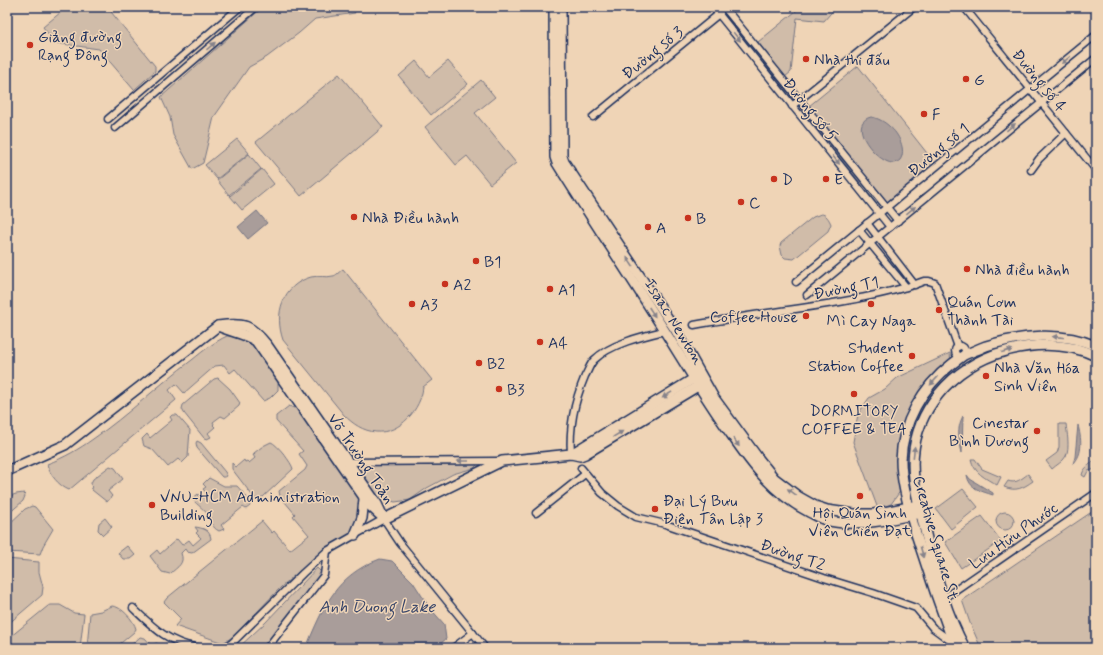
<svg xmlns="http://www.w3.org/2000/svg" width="1103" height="655" font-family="Mynerve,sans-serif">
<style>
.green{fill:#d0bca9;stroke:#767684}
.water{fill:#a99d9a;stroke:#707182}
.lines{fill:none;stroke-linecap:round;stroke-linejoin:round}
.street-casing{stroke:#1b2f5e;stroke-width:9}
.secondary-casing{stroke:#1b2f5e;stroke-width:12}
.street{stroke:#efd4b6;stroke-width:6}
.secondary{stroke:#efd4b6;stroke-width:9}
.oneway{fill:#85828a}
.poi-dot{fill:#c8321e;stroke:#efd4b6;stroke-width:1.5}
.labels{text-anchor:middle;stroke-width:3;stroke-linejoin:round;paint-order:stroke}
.poi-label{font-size:16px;fill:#1b2f5e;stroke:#efd4b6;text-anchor:start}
.street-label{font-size:16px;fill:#1b2f5e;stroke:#efd4b6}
.water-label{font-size:17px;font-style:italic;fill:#37456a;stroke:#efd4b6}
</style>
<rect width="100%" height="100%" fill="#efd4b6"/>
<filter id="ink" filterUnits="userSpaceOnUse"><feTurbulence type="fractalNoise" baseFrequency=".025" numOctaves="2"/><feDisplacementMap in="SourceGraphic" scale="8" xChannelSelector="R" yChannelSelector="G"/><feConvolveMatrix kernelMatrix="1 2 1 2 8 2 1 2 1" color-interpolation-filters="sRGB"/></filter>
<g filter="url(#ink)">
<!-- green -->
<g class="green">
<polygon points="67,7 107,7 155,66 155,71 134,90 99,49 55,43 43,27"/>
<polygon points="263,7 352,7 355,13 315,19 299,33 267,57 249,67 214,117 203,163 192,169 173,135 170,117 161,97"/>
<polygon points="801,7 836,7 824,21 797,18 791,72 785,77 758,42"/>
<polygon points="416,61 429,77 448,61 468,84 431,115 399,76"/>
<polygon points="858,66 938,167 889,204 809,106"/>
<polygon points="339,74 383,127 301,196 256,142"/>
<polygon points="481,80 495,97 475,113 516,163 490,184 467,156 456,165 425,127"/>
<polygon points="804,112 805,112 881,203 880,205 878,205"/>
<polygon points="237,139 249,153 217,179 205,165"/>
<polygon points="249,154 261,169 229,195 217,180"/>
<polygon points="262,169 274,184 242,210 230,196"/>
<path d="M 821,214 C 826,214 829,219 831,224 L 828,231 L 794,259 L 785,258 L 782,255 L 780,246 L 781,243 L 813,217 Z"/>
<path d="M 343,269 L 432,380 L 423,387 C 421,409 400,434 376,432 C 363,431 353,424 344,415 L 283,340 C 274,314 282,285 311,277 C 319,275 326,278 333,276 C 336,276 340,271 343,269 Z"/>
<path d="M 227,336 L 238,336 L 251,341 L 278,377 L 278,390 L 270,398 L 263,401 L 235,369 L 230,373 L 224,365 L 215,366 L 184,393 L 176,384 L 169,390 L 176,400 L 69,490 C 59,486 49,474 47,464 C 64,458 79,449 93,439 C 128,415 158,385 192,360 C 203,351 214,342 227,336 Z"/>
<polygon points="950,353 951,364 912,416 903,447 901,490 891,504 878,509 853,442 858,414 869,398 885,389 897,378"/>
<polygon points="218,378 230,389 240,403 239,406 225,418 221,416 213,422 214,424 213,425 215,427 208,433 211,437 207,439 204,438 184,413 182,409 183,405 214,379"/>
<polygon points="289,406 294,408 298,407 359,496 362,505 355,528 345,538 322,552 281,587 234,636 223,643 175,626 181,619 164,602 167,598 262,521 272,533 274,531 290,550 309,535 293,516 295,514 280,496 279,491 305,470 307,466 299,454 303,451 276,421 276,416"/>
<polygon points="172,415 177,415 190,430 188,457 182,463 178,459 168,467 152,449 144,446 142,439 147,434 150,438 172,420 170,417"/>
<path d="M 1059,424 L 1066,424 C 1067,433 1070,447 1066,456 C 1063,462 1056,465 1052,469 L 1046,461 L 1057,453 L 1059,447 Z"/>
<polygon points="197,441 201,443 225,472 227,476 225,477 222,477 197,448 196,443"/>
<path d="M 271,442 C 277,444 292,463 293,469 L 263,497 L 255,499 L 232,469 L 232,463 L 236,467 L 244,460 L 245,462 L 247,461 L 249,463 L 255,458 L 253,455 L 255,454 L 254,453 L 263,446 Z"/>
<path d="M 1096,457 L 1096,469 L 1088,471 L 1085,477 L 1082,475 C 1084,466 1092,465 1096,457 Z"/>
<path d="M 971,459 L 975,459 L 982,469 L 1001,477 L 997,485 C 985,478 974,473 971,459 Z"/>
<polygon points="363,463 478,464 474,468 453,474 427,488 410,500 395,502 378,497 364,477 361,467"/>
<polygon points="110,466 115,468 123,479 108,491 112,496 107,502 92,490 91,483 93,479"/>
<path d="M 1028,474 L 1033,481 C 1023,488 1016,492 1004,487 L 1008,481 C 1016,484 1021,479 1028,474 Z"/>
<path d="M 209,478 L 224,486 L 237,486 L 246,496 L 250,506 L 246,509 L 243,507 L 221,525 L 224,529 L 219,531 C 211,527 214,524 210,518 C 206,510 197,505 192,499 L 198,494 L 201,499 L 207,494 L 203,489 L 206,487 L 203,484 Z"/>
<polygon points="963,489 978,507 951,529 936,509"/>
<polygon points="24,493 25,496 23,501 7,515 7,497 16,494"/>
<polygon points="32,506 35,507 53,529 43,546 40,554 7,552 7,526 25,509"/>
<polygon points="1096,509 1096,648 981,648 970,623 962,600"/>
<circle cx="1005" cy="521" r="9"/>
<polygon points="982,516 1001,541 961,568 945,542"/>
<polygon points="105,518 112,527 103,535 98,530 99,523"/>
<path d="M 195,527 C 203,528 210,530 211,539 L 192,553 L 187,552 L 185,549 L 181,553 C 185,564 178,566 170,574 L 162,572 L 150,556 L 157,550 L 160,554 L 177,539 L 182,545 L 189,540 L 193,545 L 201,538 L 196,533 L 198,531 Z"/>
<polygon points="127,546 135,555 130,559 123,559 118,553"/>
<polygon points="7,559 39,562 39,572 43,587 42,595 7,625"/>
<polygon points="317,568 324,575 267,648 238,648 265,623"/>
<polygon points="51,605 60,605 74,613 84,614 80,648 14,647 10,641 10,637 48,606"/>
<path d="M 112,606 C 121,606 134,620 136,629 L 134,632 L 115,648 L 87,648 L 90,613 L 101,611 Z"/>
<polygon points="140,637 145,638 152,646 156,643 166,648 128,648"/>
</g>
<!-- water -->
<g class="water">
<path d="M 871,117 C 878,118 885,122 890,127 C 898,133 907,150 900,160 C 898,162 895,163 892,163 C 875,161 846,123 871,117 Z"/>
<polygon points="257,211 267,223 248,239 238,227"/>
<path d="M 963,416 L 962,453 C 959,439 956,429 963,416 Z"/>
<path d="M 1078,425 C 1081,438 1084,453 1073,464 L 1075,457 Z"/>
<path d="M 967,475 L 970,479 L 993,493 L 993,495 C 981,491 969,489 967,475 Z"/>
<path d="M 380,559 L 392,561 L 413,582 L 429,607 L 444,624 L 446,639 L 435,648 L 306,648 C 323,607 336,575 380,559 Z"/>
</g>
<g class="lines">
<defs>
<g id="street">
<polyline points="713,7 890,227"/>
<polyline points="724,7 898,221"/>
<polyline points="964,7 1096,170"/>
<polyline points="792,106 914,7"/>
<polyline points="593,117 720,13"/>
<polyline points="108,119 240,7"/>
<polyline points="115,128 256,7"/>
<polyline points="1031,170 1039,159 1066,133"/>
<polyline points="867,223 915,285"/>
<polyline points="859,230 906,287"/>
<polyline points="796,282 1096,35"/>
<polyline points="807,295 1096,58"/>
<path d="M 694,325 C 748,315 802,309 856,299 C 879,294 902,290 924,281 L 929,281 L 935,283 L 958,347"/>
<circle cx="960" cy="351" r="5"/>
<path d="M 571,454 C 569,426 574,402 585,376 C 588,371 590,364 594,360 C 610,344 643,336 664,331"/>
<polyline points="347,462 500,461"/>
<polyline points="581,468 602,493 618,506 636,517 665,524 824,578 873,593 916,608 933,628 952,642"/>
<polyline points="536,513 585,474"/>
<polyline points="944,598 1096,493"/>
<path d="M 133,608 C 154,628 167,642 198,648"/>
<polyline points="224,648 232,643 303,573 327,551 355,535 384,519 400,543 485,648"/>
<polyline points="267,648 324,575 327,551"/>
<polyline points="453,648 473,633"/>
</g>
<g id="secondary">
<path d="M 554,7 L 555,157 L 557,163 C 592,219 629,274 664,330 C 686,365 707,401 731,434 C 753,466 774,494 809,512 C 814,514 820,518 826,520 C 852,528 894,519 921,513"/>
<polyline points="561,7 562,156 564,162 675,329 714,398 758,458 774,478 799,497 815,506 827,510 854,514 874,514 919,505"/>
<path d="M 218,326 C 231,332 244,333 256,341 L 370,506 L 381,516"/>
<polyline points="571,454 698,376"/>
<path d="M 7,471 L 65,445 L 218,326 C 244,322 251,325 267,345 L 377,504 L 384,519"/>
<polyline points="384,519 502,461 571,454 580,456 585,454 703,383"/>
<polyline points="355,535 362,518 364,499"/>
<path d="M 955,648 C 941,610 928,572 916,534 C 910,511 901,483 901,460 C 902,423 922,387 952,364 C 956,361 960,358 964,355 C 971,352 979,349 986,346 C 1021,335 1062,331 1096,346"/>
<path d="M 965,648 C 947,615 937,579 928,543 C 923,521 916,499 914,478 C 907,421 944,373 996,354 C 1028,343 1065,341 1096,356"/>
</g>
</defs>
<!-- street casing -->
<use href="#street" class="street-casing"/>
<!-- secondary casing -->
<use href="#secondary" class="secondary-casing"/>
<!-- street -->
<use href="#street" class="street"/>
<!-- secondary -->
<use href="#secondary" class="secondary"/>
</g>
<!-- one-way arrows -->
<defs><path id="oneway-solid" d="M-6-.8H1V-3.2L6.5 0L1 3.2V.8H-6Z"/></defs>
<g class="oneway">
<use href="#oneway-solid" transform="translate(737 37) rotate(51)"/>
<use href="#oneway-solid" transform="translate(211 46) rotate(-40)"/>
<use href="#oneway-solid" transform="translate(1066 60) rotate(141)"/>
<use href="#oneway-solid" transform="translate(1011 127) rotate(-39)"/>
<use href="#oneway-solid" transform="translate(836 160) rotate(51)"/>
<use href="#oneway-solid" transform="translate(911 210) rotate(-39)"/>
<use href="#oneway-solid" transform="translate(630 262) rotate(-124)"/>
<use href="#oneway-solid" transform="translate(652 312) rotate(57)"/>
<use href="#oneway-solid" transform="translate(1058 337) rotate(-175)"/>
<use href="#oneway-solid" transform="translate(1007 351) rotate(-15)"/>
<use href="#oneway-solid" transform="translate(934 381) rotate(133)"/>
<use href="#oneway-solid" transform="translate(667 395) rotate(148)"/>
<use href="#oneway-solid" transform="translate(618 434) rotate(-31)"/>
<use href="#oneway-solid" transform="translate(736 442) rotate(55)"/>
<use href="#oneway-solid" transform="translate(914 452) rotate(-83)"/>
<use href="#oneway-solid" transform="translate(463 461) rotate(180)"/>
<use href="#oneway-solid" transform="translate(792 492) rotate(-144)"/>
<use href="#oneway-solid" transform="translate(922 552) rotate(74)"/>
</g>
</g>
<!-- markers -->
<g class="poi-dot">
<circle cx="30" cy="45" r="4"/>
<circle cx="806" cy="59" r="4"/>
<circle cx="966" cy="79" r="4"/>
<circle cx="924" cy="114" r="4"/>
<circle cx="774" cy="179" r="4"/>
<circle cx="826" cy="179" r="4"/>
<circle cx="741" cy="202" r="4"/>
<circle cx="354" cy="217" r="4"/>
<circle cx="688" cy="218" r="4"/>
<circle cx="648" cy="227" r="4"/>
<circle cx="476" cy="261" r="4"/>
<circle cx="967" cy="269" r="4"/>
<circle cx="445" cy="284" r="4"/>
<circle cx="550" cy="289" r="4"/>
<circle cx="412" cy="304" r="4"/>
<circle cx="871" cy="304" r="4"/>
<circle cx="939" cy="310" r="4"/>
<circle cx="806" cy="316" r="4"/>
<circle cx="540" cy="342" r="4"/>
<circle cx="912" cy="356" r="4"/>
<circle cx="479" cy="363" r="4"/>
<circle cx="986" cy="376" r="4"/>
<circle cx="499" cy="389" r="4"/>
<circle cx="854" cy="394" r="4"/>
<circle cx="1037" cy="431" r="4"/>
<circle cx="860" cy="496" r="4"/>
<circle cx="152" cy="505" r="4"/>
<circle cx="655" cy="509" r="4"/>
</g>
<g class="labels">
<!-- poi labels -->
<g class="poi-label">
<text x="38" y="42">Giảng đường<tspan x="38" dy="18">Rạng Đông</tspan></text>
<text x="814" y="65">Nhà thi đấu</text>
<text x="974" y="85">G</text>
<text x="932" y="120">F</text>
<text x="782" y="185">D</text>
<text x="834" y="185">E</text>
<text x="749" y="208">C</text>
<text x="362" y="223">Nhà Điều hành</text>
<text x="696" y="224">B</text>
<text x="656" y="233">A</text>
<text x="484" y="267">B1</text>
<text x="975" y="275">Nhà điều hành</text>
<text x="453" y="290">A2</text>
<text x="558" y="295">A1</text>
<text x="947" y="307">Quán Cơm<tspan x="947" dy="18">Thành Tài</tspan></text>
<text x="420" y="310">A3</text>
<text x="798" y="322" text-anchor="end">Coffee House</text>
<text x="871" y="326" text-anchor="middle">Mì Cay Naga</text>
<text x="548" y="348">A4</text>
<text x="904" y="353" text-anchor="end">Student<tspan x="904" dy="18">Station Coffee</tspan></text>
<text x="487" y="369">B2</text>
<text x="994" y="373">Nhà Văn Hóa<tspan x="994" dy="18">Sinh Viên</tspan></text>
<text x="507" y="395">B3</text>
<text x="854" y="416" text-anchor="middle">DORMITORY<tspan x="854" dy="18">COFFEE &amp; TEA</tspan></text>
<text x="1029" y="428" text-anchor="end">Cinestar<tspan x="1029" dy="18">Bình Dương</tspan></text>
<text x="160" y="502">VNU-HCM Administration<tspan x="160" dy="18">Building</tspan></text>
<text x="663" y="506">Đại Lý Bưu<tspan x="663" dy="18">Điện Tân Lập 3</tspan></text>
<text x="860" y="518" text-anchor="middle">Hội Quán Sinh<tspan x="860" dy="18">Viên Chiến Đạt</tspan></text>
</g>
<!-- street labels -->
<g class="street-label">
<text transform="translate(652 52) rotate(-39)" y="6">Đường số 3</text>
<text transform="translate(1040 80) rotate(51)" y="6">Đường số 4</text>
<text transform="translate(811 109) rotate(51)" y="6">Đường số 5</text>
<text transform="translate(938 149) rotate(-39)" y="6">Đường số 1</text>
<text transform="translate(846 287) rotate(-11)" y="6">Đường T1</text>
<text transform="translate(675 321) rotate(58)" y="6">Isaac Newton</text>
<text transform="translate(362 458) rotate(56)" y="6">Võ Trường Toản</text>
<text transform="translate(1013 535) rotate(-35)" y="6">Lưu Hữu Phước</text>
<text transform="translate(937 539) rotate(74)" y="6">Creative Square St.</text>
<text transform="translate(793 554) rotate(19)" y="6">Đường T2</text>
</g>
<!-- water labels -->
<g class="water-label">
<text x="377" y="612">Anh Duong Lake</text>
</g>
</g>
<!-- margin -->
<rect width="1103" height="655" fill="none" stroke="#efd4b6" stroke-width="24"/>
<rect x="12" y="12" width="1079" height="631" fill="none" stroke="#1b2f5e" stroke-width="1.5" filter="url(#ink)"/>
</svg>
